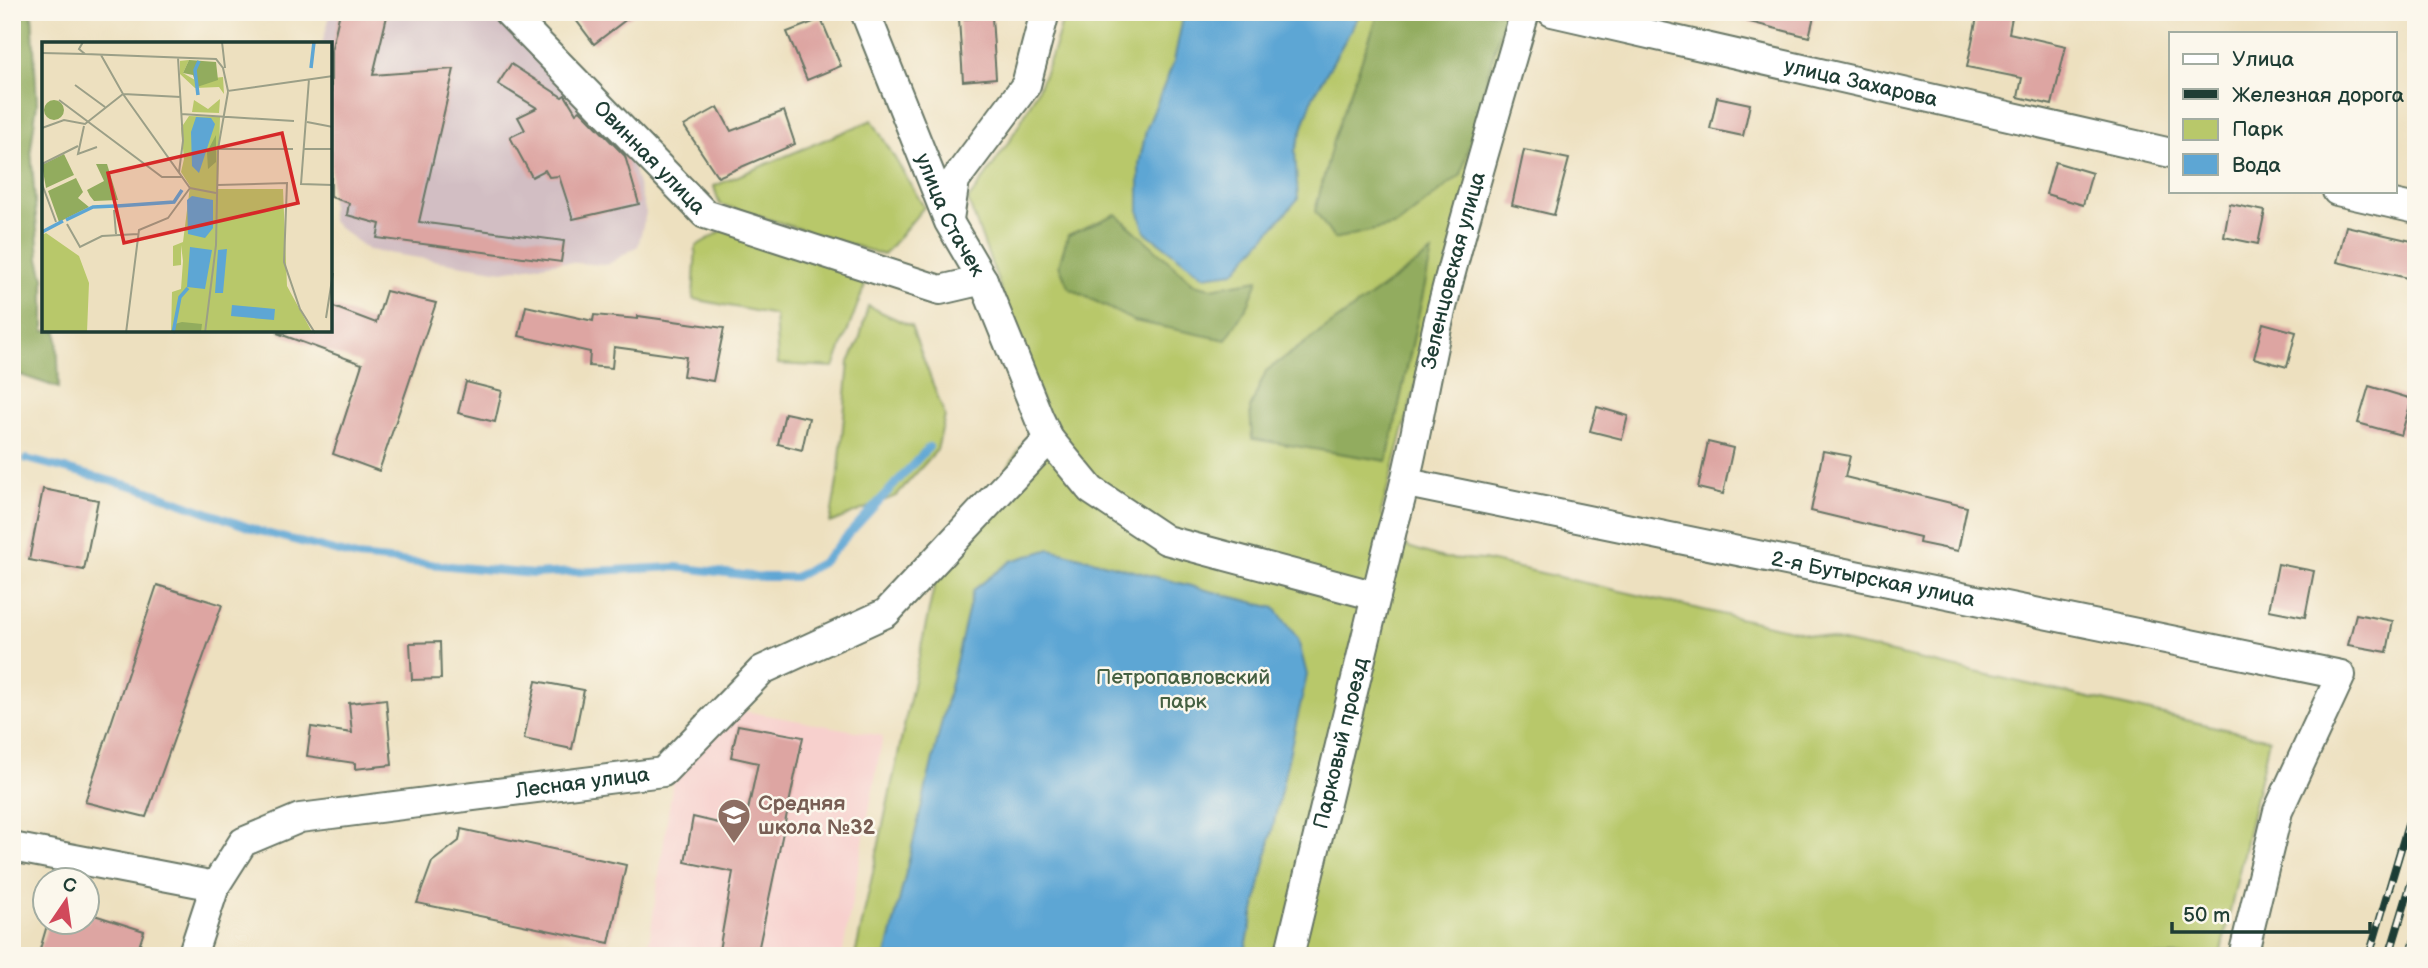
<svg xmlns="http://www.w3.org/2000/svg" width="2428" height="968" font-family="'Balsamiq Sans',sans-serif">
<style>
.built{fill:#f7d0cd}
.industrial{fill:#d2bec3}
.green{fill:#b8c86a;stroke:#6c824f;stroke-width:2}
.forest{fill:#92ac5e;stroke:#587449;stroke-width:2}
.water{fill:#5da6d4;stroke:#3e7284;stroke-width:2}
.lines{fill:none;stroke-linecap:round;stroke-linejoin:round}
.stream{stroke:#5da6d4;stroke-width:8}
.building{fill:#dda5a2}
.minor-casing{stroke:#677665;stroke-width:32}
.minor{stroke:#fff;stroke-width:28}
.rail-casing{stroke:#1f3d34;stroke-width:8}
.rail{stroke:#fbf7ec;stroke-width:5;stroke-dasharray:16;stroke-linecap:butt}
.labels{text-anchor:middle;stroke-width:5;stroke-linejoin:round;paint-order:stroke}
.street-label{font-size:21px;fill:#1f3d34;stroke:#fbf7ec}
.park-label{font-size:21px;fill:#456042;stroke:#fbf7ec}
.education-label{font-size:21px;font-weight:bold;fill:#785e54;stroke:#fbf7ec;text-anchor:start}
.inset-river{fill:none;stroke:#5da6d4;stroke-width:3.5}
.inset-road{fill:none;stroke:#9b9f87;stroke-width:2}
.view{fill:#d62828;fill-opacity:0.15;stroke:#d62828;stroke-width:3.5}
.inset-edge{fill:none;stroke:#1f3d34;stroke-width:3.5}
</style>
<rect width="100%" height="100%" fill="#fbf7ec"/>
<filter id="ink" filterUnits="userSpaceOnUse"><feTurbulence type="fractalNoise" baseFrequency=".0143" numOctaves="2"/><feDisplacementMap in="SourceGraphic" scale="14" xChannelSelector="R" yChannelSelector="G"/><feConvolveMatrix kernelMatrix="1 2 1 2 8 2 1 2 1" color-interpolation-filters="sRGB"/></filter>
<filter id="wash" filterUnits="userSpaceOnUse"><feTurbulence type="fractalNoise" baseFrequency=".00686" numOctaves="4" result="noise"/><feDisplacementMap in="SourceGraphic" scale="28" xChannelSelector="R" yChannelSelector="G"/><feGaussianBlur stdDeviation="1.57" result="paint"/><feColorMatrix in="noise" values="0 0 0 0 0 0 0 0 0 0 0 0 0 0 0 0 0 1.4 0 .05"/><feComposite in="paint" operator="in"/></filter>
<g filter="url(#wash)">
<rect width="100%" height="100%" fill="#ede0bf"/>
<!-- built -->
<polygon class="built" points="739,710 883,736 842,956 647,956 674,773"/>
<!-- industrial -->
<polygon class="industrial" points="331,12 488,12 626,142 646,213 638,246 607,265 561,262 502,271 368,250 331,221 331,44 322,44"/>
<!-- green -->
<g class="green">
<path d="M 1064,12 L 1520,12 L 1494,96 L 1381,513 L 1408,547 L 1443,558 L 1484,560 L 2269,739 L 2220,956 L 855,956 L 935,582 L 1045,409 L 968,200 C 1011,143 1049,83 1064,12 Z"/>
<polygon points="872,120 924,207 884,255 719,204 714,186"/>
<polygon points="723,230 868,277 834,367 778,364 775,315 693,299 696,246"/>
<polygon points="868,306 911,326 945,416 937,450 896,496 830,523 839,470 849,362 859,341"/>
</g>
<!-- forest -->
<g class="forest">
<polygon points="12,12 32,12 37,103 31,148 39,258 44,278 44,331 57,331 59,388 12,372"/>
<polygon points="1379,12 1505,12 1461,175 1397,225 1334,239 1315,211 1334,137"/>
<polygon points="1116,214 1194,284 1211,288 1258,280 1249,303 1226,340 1134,321 1069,288 1059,265 1068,235"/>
<polygon points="1432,252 1387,461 1252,439 1250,408 1266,371"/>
</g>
<!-- water -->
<g class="water">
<polygon points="1184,12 1361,12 1313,97 1295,151 1298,199 1234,272 1204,276 1145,232 1139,212 1139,164 1146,130 1174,61"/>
<polygon points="1050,549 1275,608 1298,639 1307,675 1244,956 886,956 973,590 1011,561"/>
</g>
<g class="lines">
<!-- stream -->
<polyline class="stream" points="27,459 143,489 259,531 357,557 533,574 676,567 760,577 795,577 823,562 929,447"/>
</g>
<g id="blocks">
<!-- building -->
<g class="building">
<polygon points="340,12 388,12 373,75 454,69 419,222 564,241 561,262 377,238 380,224 347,215 349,203 331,197 331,51"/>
<polygon points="570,12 636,12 594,44"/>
<polygon points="1743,12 1815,12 1809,37 1742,20"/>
<polygon points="1978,12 2013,12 2009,33 2066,46 2052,105 2018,97 2022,78 1967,67"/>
<polygon points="992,17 996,78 963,81 959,19"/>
<polygon points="821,19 841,66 807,80 787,32"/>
<polygon points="511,64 562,97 565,95 576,113 580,110 625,156 639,204 573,219 559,176 549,177 545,170 532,177 510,137 525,130 518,117 537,108 498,84"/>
<polygon points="1717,97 1750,104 1743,136 1710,129"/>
<polygon points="718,107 731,131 784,111 795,144 718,177 684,126"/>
<polygon points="1524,150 1569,159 1554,215 1512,205"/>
<polygon points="2055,162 2092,173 2083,205 2046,194"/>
<polygon points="2230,204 2265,211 2258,244 2224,237"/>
<polygon points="2346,226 2416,242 2416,280 2337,262"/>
<polygon points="386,291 436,303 379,471 333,454 362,364 277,333 331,331 331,306 376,323"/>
<polygon points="526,306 593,321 594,315 638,319 638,316 724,328 713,381 683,376 686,357 614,347 612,368 589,366 590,352 519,336"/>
<polygon points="2263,323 2296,332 2287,367 2254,358"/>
<polygon points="466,382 502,391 495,422 458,413"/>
<polygon points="2369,386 2412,399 2401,435 2358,423"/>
<polygon points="1597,407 1628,416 1622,439 1590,431"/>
<polygon points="785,413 809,418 802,450 778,444"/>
<polygon points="1708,442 1733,448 1723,494 1698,488"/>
<polygon points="1823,451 1850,456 1845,477 1967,507 1958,551 1919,543 1920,537 1811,511"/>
<polygon points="43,489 98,500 84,570 29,560"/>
<polygon points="2278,564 2314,571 2305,617 2269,610"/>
<polygon points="157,585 222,605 146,817 85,802"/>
<polygon points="2356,614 2393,621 2387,652 2348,645"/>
<polygon points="440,642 441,679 412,680 410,643"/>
<polygon points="536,681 584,690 572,749 524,739"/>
<polygon points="386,699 392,765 355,769 355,763 307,756 311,727 352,733 349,703"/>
<polygon points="738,725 803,737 757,956 718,956 733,872 685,862 693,817 744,829 758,763 731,757"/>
<polygon points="461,829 626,865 609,943 417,903 432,862 459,841"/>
<polygon points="88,913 144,931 136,956 38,956 48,922 88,922"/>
</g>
</g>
</g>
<g filter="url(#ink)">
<use href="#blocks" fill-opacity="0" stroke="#677665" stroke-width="2"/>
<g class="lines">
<defs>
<g id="minor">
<path id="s1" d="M 508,12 L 705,214 L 940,290 L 983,280"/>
<path id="s2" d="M 865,12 L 949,222 L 983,280 L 1039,418 L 1049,439 L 1091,490 L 1166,540 L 1376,596"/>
<path id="s3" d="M 1552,12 L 2171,153"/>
<polyline points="2337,191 2416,209"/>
<polyline points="949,219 955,180 1026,85 1045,12"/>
<path id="s4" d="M 1407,483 L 2341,675 L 2278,811 L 2243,956"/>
<polyline points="12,847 215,886"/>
<path id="s5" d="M 192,956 L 215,886 L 243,842 L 300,818 L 663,772 L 762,670 L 886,613 L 1049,439"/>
<path id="s6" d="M 1289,956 L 1392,530 C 1414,458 1423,384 1441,311 C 1466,211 1496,112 1525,12"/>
</g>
</defs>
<!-- minor casing -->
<use href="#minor" class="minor-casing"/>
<!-- minor -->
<use href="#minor" class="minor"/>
<defs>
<g id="rail">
<polyline points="2369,956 2416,798"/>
<polyline points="2389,956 2416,867"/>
<polyline points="2410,956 2416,936"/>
</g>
</defs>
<!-- rail casing -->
<use href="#rail" class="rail-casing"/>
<!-- rail -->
<use href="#rail" class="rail"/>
</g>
</g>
<!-- icons -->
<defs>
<symbol id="school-pin" viewBox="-11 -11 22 30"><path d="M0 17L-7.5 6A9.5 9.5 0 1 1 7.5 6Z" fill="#8d6e63" stroke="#fbf7ec"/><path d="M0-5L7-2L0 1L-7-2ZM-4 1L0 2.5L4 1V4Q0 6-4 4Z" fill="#fff"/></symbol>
</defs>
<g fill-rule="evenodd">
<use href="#school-pin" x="715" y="796" width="38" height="52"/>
</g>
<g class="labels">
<!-- street labels -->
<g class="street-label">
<text dy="7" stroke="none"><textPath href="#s3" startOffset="317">улица Захарова</textPath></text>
<text dy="7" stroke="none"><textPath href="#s1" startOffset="203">Овинная улица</textPath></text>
<text dy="7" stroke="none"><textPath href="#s2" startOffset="220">улица Стачек</textPath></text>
<text dy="7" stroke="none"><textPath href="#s6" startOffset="705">Зеленцовская улица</textPath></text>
<text dy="7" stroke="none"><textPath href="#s4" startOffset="476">2-я Бутырская улица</textPath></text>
<text dy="7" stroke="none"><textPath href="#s6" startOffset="219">Парковый проезд</textPath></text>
<text dy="7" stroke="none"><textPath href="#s5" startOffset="472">Лесная улица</textPath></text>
</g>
<!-- park labels -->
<g class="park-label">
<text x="1183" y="684">Петропавловский<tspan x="1183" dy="24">парк</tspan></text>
</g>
<!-- education labels -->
<g class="education-label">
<text x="758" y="810">Средняя<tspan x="758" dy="24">школа №32</tspan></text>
</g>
</g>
<!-- overview -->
<g transform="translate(42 42)">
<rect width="290" height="290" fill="#ede0bf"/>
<path d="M 147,18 L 141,31 L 153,38 L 181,35 L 182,52 L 177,45 L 153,46 L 138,32 L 138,19 ZM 178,57 L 177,71 L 150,70 L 152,58 L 166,67 ZM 147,74 L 178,75 L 176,147 L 241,147 L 245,244 L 270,290 L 129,291 L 130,250 L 139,247 L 141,219 L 139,203 L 139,223 L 131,224 L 131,204 L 141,200 L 148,144 L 139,130 L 142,117 L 139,86 ZM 4,191 L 37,214 L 47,241 L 45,290 L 0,290 L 0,193 Z" fill="#b8c86a"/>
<path d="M 147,18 L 174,20 L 176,38 L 155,45 L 151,33 L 141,31 ZM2 68a10 10 0 1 1 20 0a10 10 0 1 1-20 0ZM 174,76 L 174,120 L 166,127 L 165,110 L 174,93 ZM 22,112 L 32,133 L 4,146 L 0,123 ZM 54,122 L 65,122 L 76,158 L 52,159 L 48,154 L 45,148 L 62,139 ZM 34,136 L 41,150 L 36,156 L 47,165 L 17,180 L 6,149 ZM 140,280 L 160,282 L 159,290 L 132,290 L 133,282 Z" fill="#92ac5e"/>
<path d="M 154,75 L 169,76 L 173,82 L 157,131 L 150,124 L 149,90 ZM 150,154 L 171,158 L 171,186 L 163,196 L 146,192 L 145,158 ZM 148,205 L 170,208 L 163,247 L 145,245 ZM 185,207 L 181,251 L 173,251 L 176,208 ZM 190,263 L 233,267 L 232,278 L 189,274 Z" fill="#5da6d4"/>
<path class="inset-river" d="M 269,26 L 272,0M 156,53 L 153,28 L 157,19M 75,164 L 132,160 L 140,148M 24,178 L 51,165 L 73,164M 0,190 L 21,179M 131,291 L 138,255 L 146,246"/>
<path class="inset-road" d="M 41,0 L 37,7 L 43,12 L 174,17 L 181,26 L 186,49 L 291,34M 180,0 L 183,26M 0,11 L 43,12M 59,13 L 81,52 L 148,146 L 174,151M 136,16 L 141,99 L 137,130M 267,37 L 259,142 L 291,143M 33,43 L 63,65M 81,52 L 139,55M 17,58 L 120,135 L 141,135M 139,72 L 252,79M 265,80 L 291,85M 42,84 L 36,112 L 55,105M 0,86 L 22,78 L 43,82 L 81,52M 176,107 L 251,107M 262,107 L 291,107M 0,122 L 36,104M 0,142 L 14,180M 175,143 L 245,141 L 242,220 L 258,267 L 273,291M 72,168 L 74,192M 25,182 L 38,205 L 60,194 L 96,192M 284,276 L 291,231M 84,291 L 97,188 L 126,176 L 148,146M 163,291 L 174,203 L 176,107 L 186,50"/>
<path class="view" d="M 240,91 L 256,161 L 82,201 L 66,131 Z"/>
<rect width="290" height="290" class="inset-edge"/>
</g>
<!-- margin -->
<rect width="2428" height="968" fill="none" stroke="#fbf7ec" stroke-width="42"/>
<!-- legend -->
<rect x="2169" y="32" width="228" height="161" fill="#fbf7ec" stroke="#a3ada2" stroke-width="2"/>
<rect x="2183" y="54" width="35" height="10" fill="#ffffff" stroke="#a3ada2" stroke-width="2"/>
<text x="2232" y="66" font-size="21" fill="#1f3d34">Улица</text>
<rect x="2183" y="89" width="35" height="10" fill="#1f3d34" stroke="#a3ada2" stroke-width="2"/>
<text x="2232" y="102" font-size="21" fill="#1f3d34">Железная дорога</text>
<rect x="2183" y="119" width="35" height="21" fill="#b8c86a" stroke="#a3ada2" stroke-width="2"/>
<text x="2232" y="136" font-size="21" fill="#1f3d34">Парк</text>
<rect x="2183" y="154" width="35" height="21" fill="#5da6d4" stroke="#a3ada2" stroke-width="2"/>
<text x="2232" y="172" font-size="21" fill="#1f3d34">Вода</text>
<!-- north arrow -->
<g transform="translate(66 901) rotate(13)"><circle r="33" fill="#fbf7ec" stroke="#a3ada2" stroke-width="2"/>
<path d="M0-5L12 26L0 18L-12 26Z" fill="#d1495b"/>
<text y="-10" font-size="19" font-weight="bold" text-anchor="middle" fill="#1f3d34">С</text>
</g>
<!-- scale -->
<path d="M2172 922v10h198v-10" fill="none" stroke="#1f3d34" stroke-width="3.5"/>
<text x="2183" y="922" font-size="21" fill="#1f3d34" stroke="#fbf7ec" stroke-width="5" paint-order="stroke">50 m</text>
</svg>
